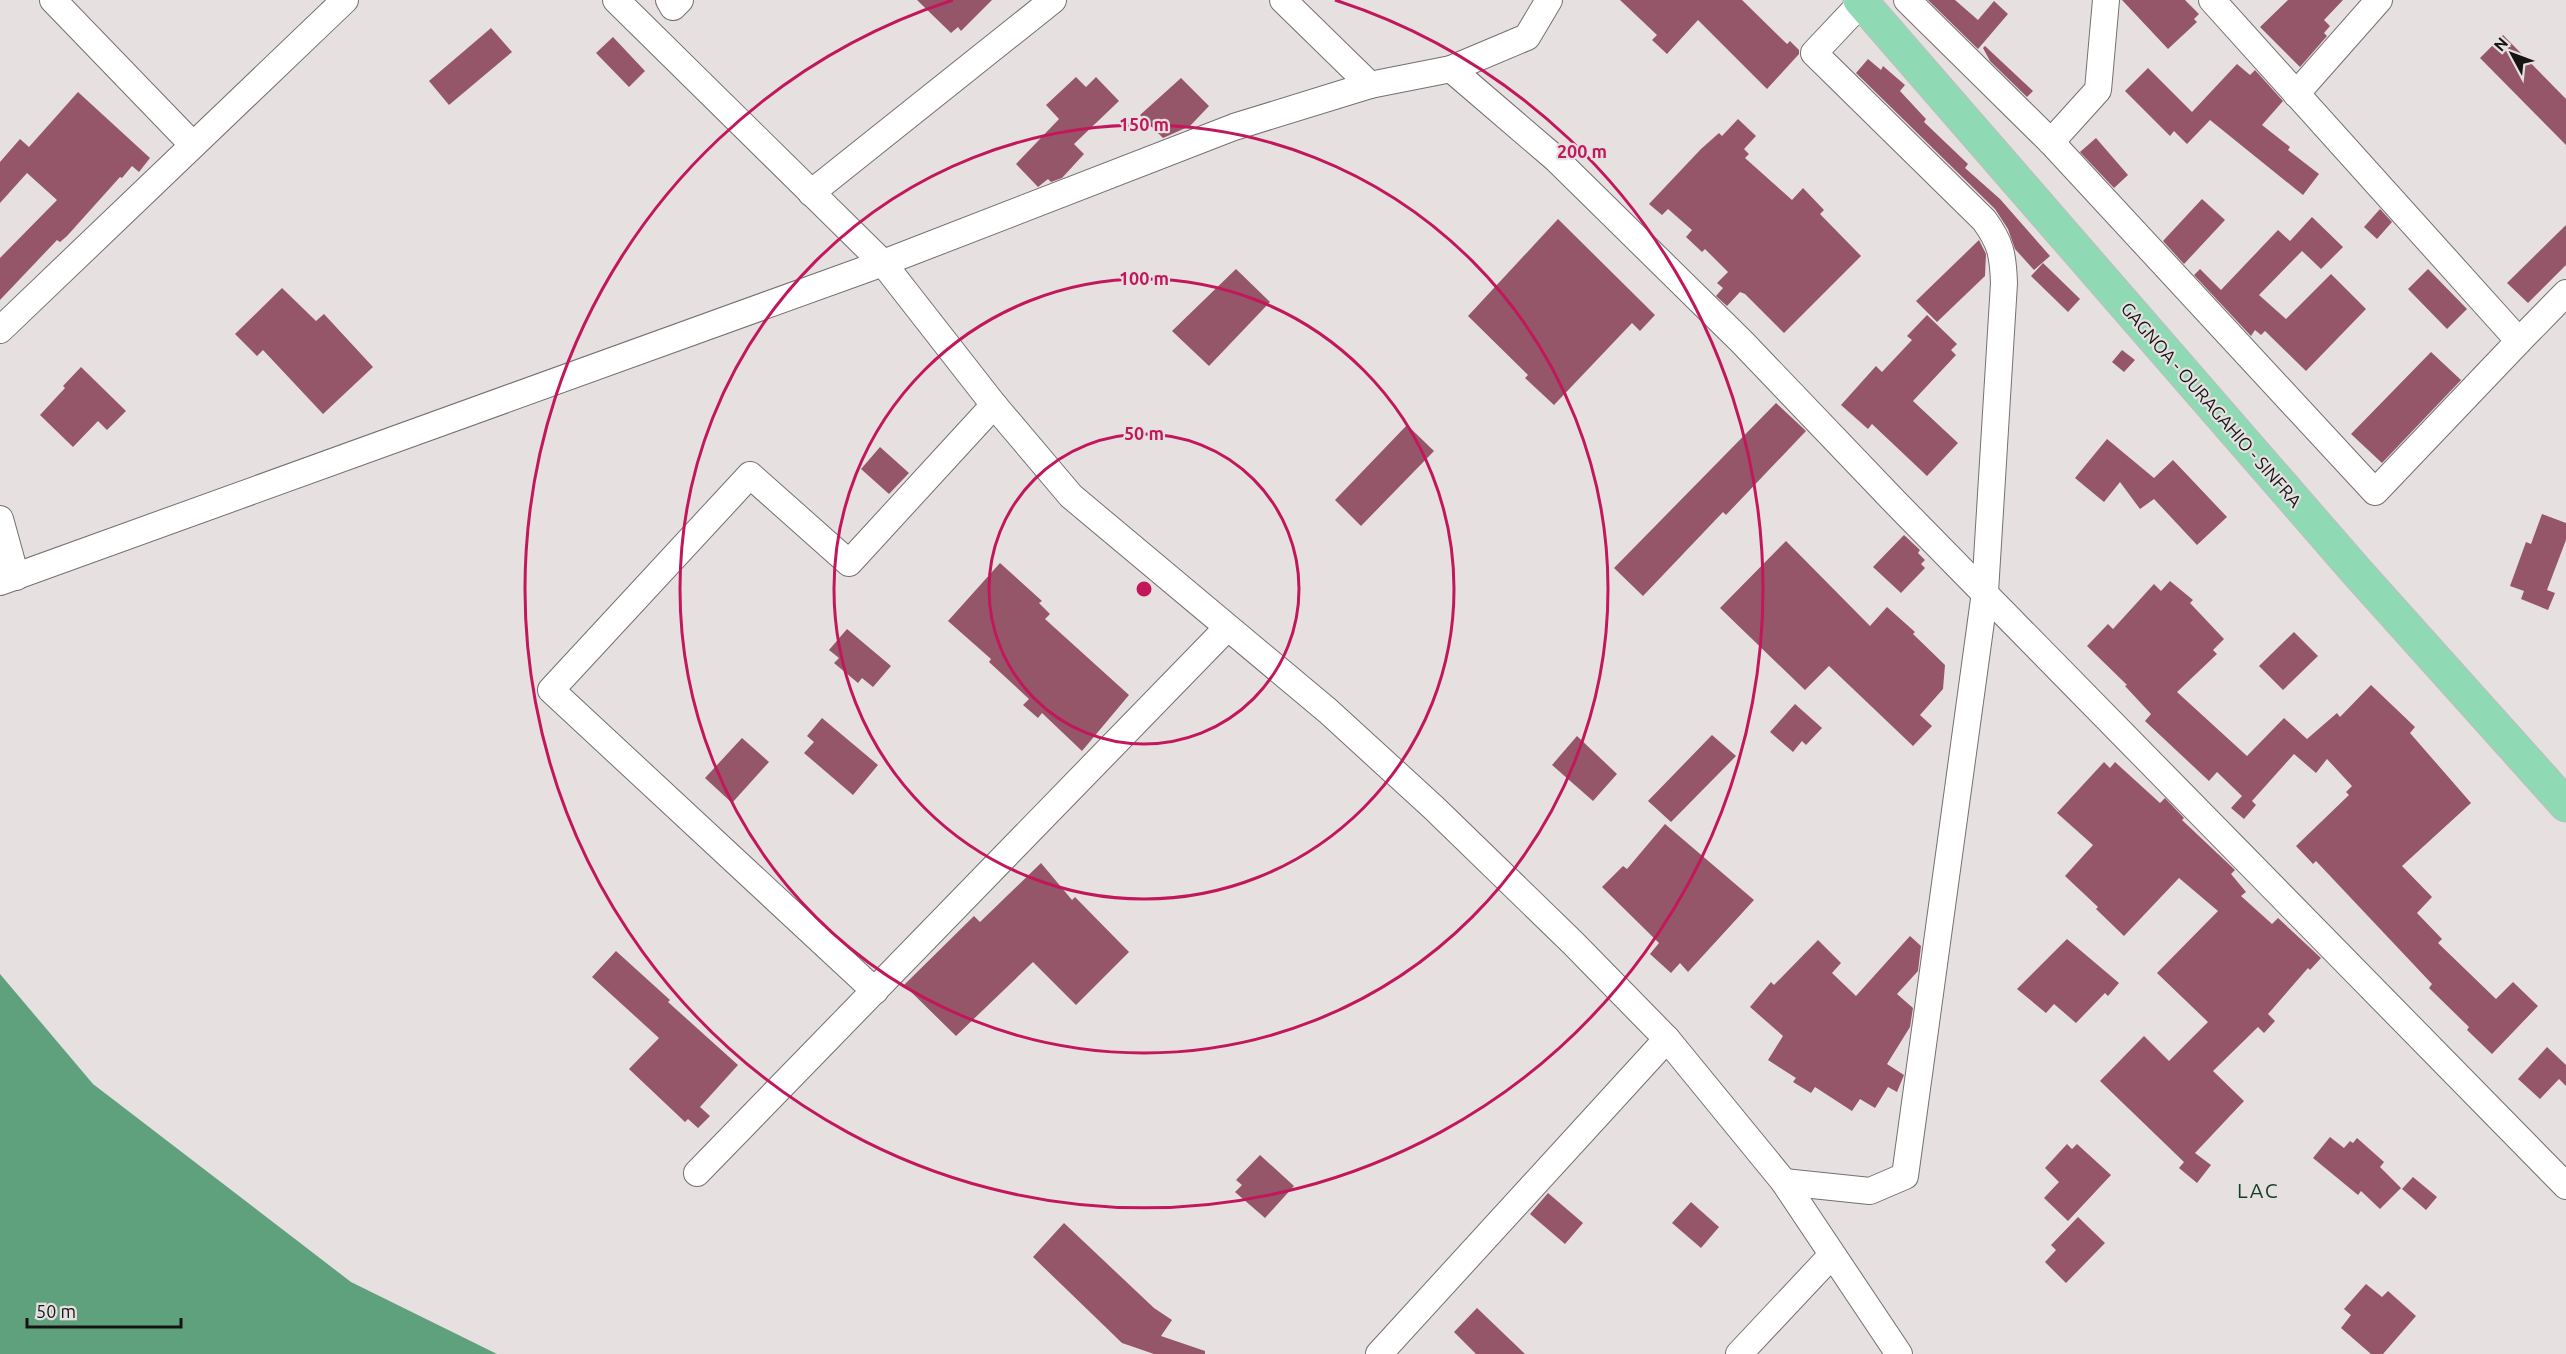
<svg xmlns="http://www.w3.org/2000/svg" width="2566" height="1354" font-family="Ubuntu,sans-serif">
<style>
.water{fill:#60a17d}
.building{fill:#965669}
.lines{fill:none;stroke-linecap:round;stroke-linejoin:round}
.minor-casing{stroke:#756f70;stroke-width:28}
.major-casing{stroke:#bebdbd;stroke-width:35}
.minor{stroke:#fff;stroke-width:26}
.major{stroke:#90d9b5;stroke-width:33}
.ring{fill:none;stroke:#c2185b;stroke-width:3}
.labels{text-anchor:middle;stroke-width:4.5;stroke-linejoin:round;paint-order:stroke}
.street-label{font-size:18px;fill:#161415;stroke:#e6e0e1}
.quarter-label{font-size:21px;letter-spacing:1.5px;fill:#133d28;stroke:#e6e0e1}
.centre{fill:#c2185b;stroke:#e6e0e1;stroke-width:3}
.ring-label{font-size:18px;text-anchor:middle;font-weight:bold;fill:#c2185b;stroke:#e6e0e1;stroke-width:4.5;stroke-linejoin:round;paint-order:stroke}
</style>
<rect width="100%" height="100%" fill="#e6e0e1"/>
<!-- water -->
<polygon class="water" points="0,974 93,1084 351,1282 497,1354 0,1354"/>
<!-- building -->
<g class="building">
<polygon points="917,0 992,0 961,31 958,27 951,33"/>
<polygon points="1620,0 1742,0 1787,44 1790,41 1799,50 1799,54 1767,89 1698,20 1667,54 1652,40 1657,35"/>
<polygon points="1928,0 1955,0 1978,20 1994,1 2008,14 1978,49"/>
<polygon points="2122,0 2185,0 2199,14 2194,19 2197,22 2168,49"/>
<polygon points="2288,0 2343,0 2324,20 2330,26 2324,33 2327,36 2300,67 2260,27"/>
<polygon points="491,28 512,52 449,105 429,81"/>
<polygon points="2503,35 2566,99 2566,145 2480,58"/>
<polygon points="613,37 645,71 629,87 596,53"/>
<polygon points="1985,46 2033,91 2027,97 1990,61 1983,48"/>
<polygon points="1868,59 1881,70 1883,66 1905,85 1900,91 1926,119 1924,122 1968,164 1965,168 2000,199 2050,256 2034,270 2015,249 2008,229 1995,209 1856,73"/>
<polygon points="2237,64 2250,75 2255,70 2283,101 2262,125 2290,147 2288,150 2319,174 2303,195 2210,120 2187,144 2174,131 2170,136 2125,91 2148,68 2192,112"/>
<polygon points="1076,77 1086,87 1096,77 1119,101 1074,144 1084,154 1062,178 1051,182 1048,179 1038,187 1016,164 1059,119 1046,105"/>
<polygon points="1181,78 1209,106 1190,126 1163,138 1140,115"/>
<polygon points="78,92 150,158 139,172 132,166 122,178 120,177 67,236 60,242 57,240 0,300 0,258 57,200 27,173 0,203 0,162 20,139 29,147"/>
<polygon points="1738,119 1756,136 1744,149 1749,154 1745,158 1792,200 1803,188 1824,210 1820,214 1861,256 1784,333 1745,294 1740,292 1727,306 1716,296 1723,288 1717,283 1728,272 1705,249 1702,252 1686,237 1692,230 1668,209 1662,215 1649,204 1701,149 1719,133 1722,136"/>
<polygon points="2096,138 2128,175 2114,188 2080,152"/>
<polygon points="2202,199 2225,220 2184,264 2163,241"/>
<polygon points="2380,209 2392,222 2377,239 2364,227"/>
<polygon points="2312,217 2343,247 2321,269 2302,251 2259,295 2286,319 2331,274 2366,309 2306,371 2265,331 2261,335 2255,330 2251,336 2194,275 2200,269 2221,290 2278,230 2290,241"/>
<polygon points="1558,219 1655,315 1640,331 1632,323 1554,405 1525,378 1528,375 1468,316"/>
<polygon points="2566,225 2566,265 2528,303 2507,283"/>
<polygon points="1979,240 1986,254 1985,276 1937,322 1916,301"/>
<polygon points="2043,263 2080,299 2068,312 2031,276"/>
<polygon points="1236,269 1270,302 1209,366 1172,331"/>
<polygon points="2428,269 2467,309 2447,329 2408,289"/>
<polygon points="282,288 316,321 324,314 373,367 323,414 263,350 257,356 235,334"/>
<polygon points="1927,315 1957,344 1951,350 1956,355 1913,401 1958,443 1927,476 1872,424 1868,429 1841,405 1876,366 1882,372 1912,340 1907,336"/>
<polygon points="2122,350 2135,360 2124,372 2112,362"/>
<polygon points="2431,352 2461,380 2382,463 2351,434"/>
<polygon points="81,367 126,411 107,430 98,421 73,447 40,415 65,388 63,386"/>
<polygon points="1776,403 1806,431 1726,515 1723,512 1643,596 1614,568"/>
<polygon points="1407,425 1434,451 1361,526 1335,500"/>
<polygon points="2107,439 2154,478 2173,460 2227,517 2197,545 2154,499 2140,509 2120,482 2104,502 2075,478"/>
<polygon points="880,447 909,473 889,494 861,469"/>
<polygon points="2542,514 2566,523 2566,540 2547,590 2555,593 2548,610 2521,599 2524,591 2510,586 2526,542 2531,544"/>
<polygon points="1904,535 1920,550 1918,553 1925,560 1921,564 1925,568 1901,593 1873,567"/>
<polygon points="1786,541 1870,626 1887,607 1915,632 1913,634 1945,665 1943,689 1920,715 1932,726 1913,746 1829,666 1805,690 1720,608"/>
<polygon points="1000,563 1042,601 1039,603 1050,614 1045,619 1129,695 1082,751 1042,713 1038,718 1023,705 1029,699 989,662 991,659 948,621"/>
<polygon points="2170,581 2193,600 2190,603 2224,639 2213,650 2217,654 2177,692 2247,756 2284,718 2307,739 2337,713 2340,717 2371,685 2415,727 2410,733 2471,803 2402,866 2432,897 2417,913 2442,939 2438,943 2496,999 2513,982 2538,1006 2492,1054 2467,1030 2469,1027 2429,988 2432,984 2316,861 2313,864 2296,846 2349,795 2346,792 2352,786 2327,759 2316,773 2294,754 2252,801 2256,805 2244,819 2231,808 2242,796 2217,772 2209,781 2145,721 2151,714 2125,686 2127,685 2087,646 2108,624 2113,629 2154,584 2161,591"/>
<polygon points="847,629 891,666 873,687 862,678 858,683 834,663 839,658 829,650"/>
<polygon points="2294,632 2318,656 2283,690 2259,666"/>
<polygon points="1795,704 1822,728 1806,745 1802,741 1793,752 1770,732"/>
<polygon points="822,718 878,765 853,795 804,753 814,742 807,736"/>
<polygon points="1712,735 1736,756 1671,822 1648,801"/>
<polygon points="1577,736 1617,774 1593,801 1552,765"/>
<polygon points="742,738 769,762 732,803 705,778"/>
<polygon points="2104,762 2110,768 2115,762 2160,803 2165,798 2184,818 2182,820 2235,870 2231,874 2246,892 2241,896 2272,924 2278,918 2321,958 2310,970 2308,968 2268,1014 2275,1021 2264,1033 2258,1027 2213,1071 2244,1101 2195,1153 2211,1165 2197,1183 2179,1168 2184,1162 2100,1081 2144,1036 2169,1061 2208,1022 2157,973 2218,911 2179,878 2124,936 2096,909 2098,907 2065,876 2093,845 2057,813"/>
<polygon points="1665,824 1754,900 1688,972 1680,963 1671,973 1650,954 1659,943 1602,887 1623,866 1627,869"/>
<polygon points="1041,863 1072,900 1075,897 1129,952 1076,1005 1033,962 956,1036 904,985 974,916 980,922"/>
<polygon points="1910,936 1921,946 1918,971 1897,994 1913,1008 1910,1027 1887,1064 1904,1075 1897,1092 1888,1087 1875,1108 1860,1099 1852,1111 1815,1087 1811,1093 1793,1082 1796,1078 1768,1060 1783,1036 1750,1007 1771,982 1774,985 1818,940 1841,963 1832,973 1856,996"/>
<polygon points="2067,939 2119,983 2108,996 2105,993 2076,1023 2054,1004 2046,1013 2017,989"/>
<polygon points="616,951 670,1000 668,1002 738,1065 700,1107 710,1116 698,1128 688,1119 685,1122 629,1069 659,1038 592,977"/>
<polygon points="2547,1047 2566,1065 2566,1086 2559,1079 2540,1099 2518,1079"/>
<polygon points="2330,1137 2344,1148 2350,1141 2353,1143 2357,1138 2384,1162 2380,1167 2401,1188 2380,1209 2361,1191 2358,1195 2313,1158"/>
<polygon points="2067,1144 2072,1149 2077,1144 2111,1175 2068,1221 2044,1198 2059,1182 2045,1168"/>
<polygon points="1260,1155 1294,1186 1265,1218 1235,1192 1242,1185 1236,1180"/>
<polygon points="2413,1177 2437,1197 2426,1210 2402,1189"/>
<polygon points="1548,1193 1583,1223 1565,1244 1530,1214"/>
<polygon points="1691,1202 1719,1227 1701,1248 1672,1223"/>
<polygon points="2078,1217 2105,1243 2066,1283 2045,1262 2056,1250 2051,1245"/>
<polygon points="1064,1223 1154,1308 1172,1320 1161,1336 1205,1351 1205,1354 1154,1354 1122,1343 1033,1257"/>
<polygon points="2366,1284 2382,1297 2388,1291 2416,1316 2383,1354 2371,1354 2341,1328 2351,1315 2344,1309"/>
<polygon points="1477,1308 1525,1354 1476,1354 1454,1332"/>
</g>
<g class="lines">
<defs>
<g id="minor">
<polyline points="53,0 193,145"/>
<polyline points="616,0 883,263 994,405 1071,496 1328,711 1434,808 1573,943 1667,1039 1784,1182 1899,1354"/>
<polyline points="669,0 673,7 680,0"/>
<polyline points="1283,0 1370,85"/>
<polyline points="1907,0 2051,142 2375,492 2519,341"/>
<polyline points="2212,0 2519,341 2566,293"/>
<polyline points="1451,69 1556,159 1742,342 1895,502 2566,1186"/>
<polyline points="2296,94 2379,0"/>
<polyline points="2051,142 2098,90 2106,0"/>
<polyline points="811,193 1053,0"/>
<polyline points="0,330 345,0"/>
<polyline points="0,519 16,577"/>
<polyline points="0,582 883,263 1234,127 1370,85 1451,69 1527,37 1549,0"/>
<polyline points="875,991 551,690 750,475 849,563 994,405"/>
<polyline points="697,1173 1227,628"/>
<path d="M 1784,1182 L 1870,1191 L 1905,1176 L 1985,592 L 2004,283 C 2003,255 2001,243 1984,220 L 1814,53 L 1864,0"/>
<polyline points="1379,1354 1667,1039"/>
<polyline points="1739,1354 1832,1255"/>
</g>
<polyline id="major" points="1860,0 2357,572 2566,805"/>
</defs>
<!-- minor casing -->
<use href="#minor" class="minor-casing"/>
<!-- major casing -->
<use href="#major" class="major-casing"/>
<!-- minor -->
<use href="#minor" class="minor"/>
<!-- major -->
<use href="#major" class="major"/>
</g>
<!-- distance rings -->
<g class="ring">
<circle cx="1144" cy="589" r="155"/>
<circle cx="1144" cy="589" r="310"/>
<circle cx="1144" cy="589" r="464"/>
<path d="M1335 0A619 619 0 1 1 953 0"/>
</g>
<g class="labels">
<!-- street labels -->
<g class="street-label">
<text transform="translate(2211 405) rotate(49)" y="6">GAGNOA - OURAGAHIO - SINFRA</text>
</g>
<!-- quarter labels -->
<g class="quarter-label">
<text x="2258" y="1198">LAC</text>
</g>
</g>
<circle cx="1144" cy="589" r="9" class="centre"/>
<g class="ring-label">
<text x="1144" y="131">150 m</text>
<text x="1582" y="158">200 m</text>
<text x="1144" y="285">100 m</text>
<text x="1144" y="440">50 m</text>
</g>
<!-- north arrow -->
<g transform="translate(2512 54) rotate(311)" stroke="#e6e0e1" stroke-width="4.5" paint-order="stroke">
<path d="M0-4.5L10 22L0 15L-10 22Z" fill="#161415"/>
<text y="-9" font-size="16" font-weight="bold" text-anchor="middle" fill="#161415">N</text>
</g>
<!-- scale -->
<path d="M27 1318v9h154v-9" fill="none" stroke="#161415" stroke-width="3"/>
<text x="36" y="1318" font-size="18" fill="#161415" stroke="#e6e0e1" stroke-width="4.5" paint-order="stroke">50 m</text>
</svg>
